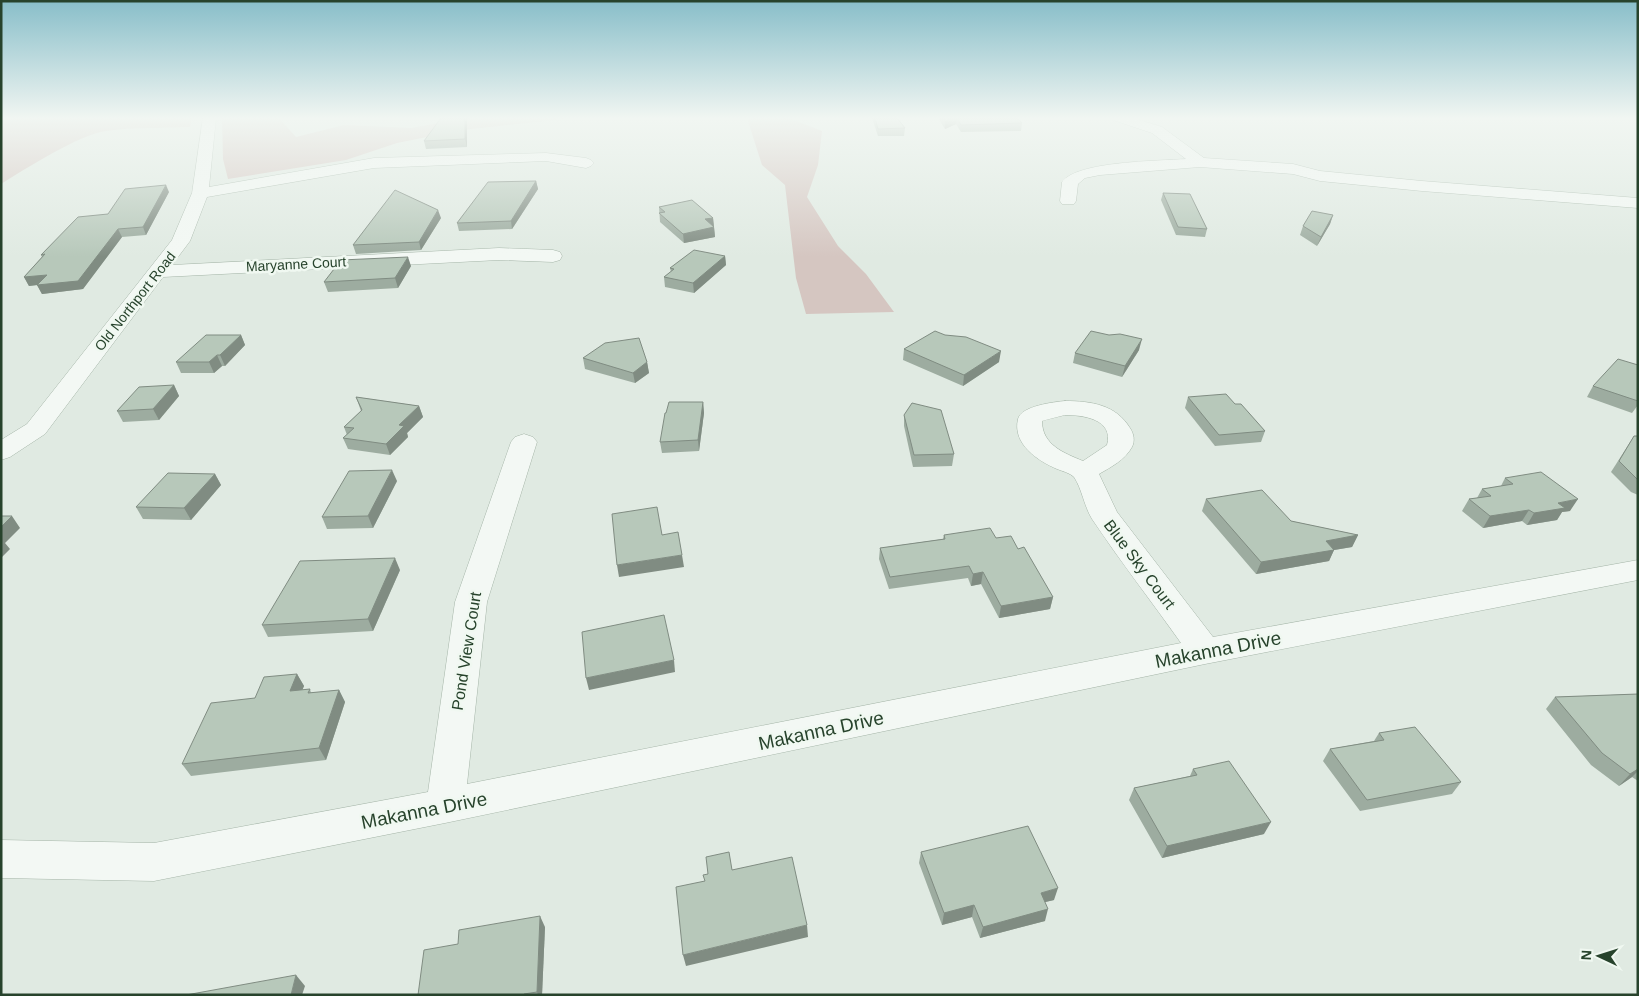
<svg xmlns="http://www.w3.org/2000/svg" width="1639" height="996" font-family="Helvetica,sans-serif">
<style>
.green{fill:#d5c6c1}
.lines{fill:none;stroke-linecap:round;stroke-linejoin:round}
.street-casing{stroke:#a5b5a8;stroke-width:1}
.street{fill:#f3f8f4;fill-rule:evenodd}
.wall{fill:#9daca0}
.shaded-wall{fill:#808c82}
.building{fill:#b7c8ba;stroke:#808c82}
.labels{text-anchor:middle;stroke-width:5;stroke-linejoin:round;paint-order:stroke}
.far-street-label{font-size:14px;fill:#27432c;stroke:#f0f8f1}
.street-label{font-size:16px;fill:#27432c;stroke:#f0f8f1}
.near-street-label{font-size:19px;fill:#27432c;stroke:#f0f8f1}
</style>
<rect width="100%" height="100%" fill="#e0eae2"/>
<!-- green -->
<g class="green">
<path d="M 1,118 L 192,118 L 190,127 C 163,128 134,127 106,131 C 80,134 25,169 1,184 Z"/>
<polygon points="222,118 279,118 296,137 344,125 411,128 467,118 573,118 462,130 397,143 346,160 228,179 223,159"/>
<polygon points="747,118 789,118 822,131 818,165 807,197 838,246 866,274 894,312 806,314 796,278 785,185 762,165"/>
</g>
<g class="lines">
<defs>
<g id="street">
<polygon points="203,118 216,118 209,187 374,158 546,153 586,158 591,160 594,163 591,166 586,168 546,161 374,168 207,197 190,241 172,265 499,248 553,250 560,252 562,256 560,260 553,262 499,260 163,277 45,434 10,457 1,460 1,440 27,424 172,240 192,193"/>
<path d="M 1114,118 L 1133,118 L 1162,127 L 1204,158 L 1293,164 L 1320,171 L 1422,181 L 1638,198 L 1638,208 L 1422,191 L 1320,181 L 1293,174 L 1200,167 L 1100,175 L 1085,178 L 1078,184 L 1076,201 L 1074,204 L 1062,204 L 1060,201 L 1062,182 C 1077,161 1159,161 1186,159 L 1152,133 L 1116,121 Z"/>
<path d="M 1065,401 C 1092,401 1116,405 1130,428 C 1134,434 1135,441 1132,447 C 1125,460 1111,467 1099,474 L 1117,512 L 1213,637 L 1638,560 L 1638,580 L 1205,664 L 445,823 L 154,881 L 1,878 L 1,840 L 154,843 L 428,792 L 455,602 L 511,442 L 515,437 L 524,434 L 533,437 L 537,442 L 487,602 L 467,784 L 1181,643 C 1152,602 1120,561 1092,519 C 1084,506 1082,489 1074,477 C 1070,473 1062,471 1057,469 C 1038,461 1012,444 1018,419 C 1021,406 1054,402 1065,401 ZM 1065,415 C 1083,415 1114,419 1107,445 L 1083,461 C 1064,453 1042,445 1042,421 Z"/>
</g>
</defs>
<!-- street casing -->
<use href="#street" class="street-casing"/>
<!-- street -->
<use href="#street" class="street"/>
</g>
<!-- wall -->
<g class="wall">
<polygon points="467,118 467,147 426,149 424,141"/>
<polygon points="872,118 897,118 905,128 904,136 878,136"/>
<polygon points="938,118 1017,118 1022,123 1021,131 961,132 956,124 945,129"/>
<polygon points="536,181 538,189 512,229 459,231 457,223"/>
<polygon points="169,192 146,235 122,237 83,289 42,294 37,285 38,285 29,286 24,277 42,257 41,255 108,214"/>
<polygon points="1163,193 1207,229 1205,237 1176,235 1161,200"/>
<polygon points="659,207 713,218 715,237 684,243 660,222"/>
<polygon points="1333,215 1330,224 1317,246 1300,235 1303,226"/>
<polygon points="441,218 421,250 356,254 353,245"/>
<polygon points="725,256 726,265 694,293 665,287 664,277 671,272 670,268"/>
<polygon points="411,266 398,288 328,292 324,282"/>
<polygon points="241,335 245,345 225,366 222,366 214,373 181,373 176,362"/>
<polygon points="904,349 999,362 963,386 903,360"/>
<polygon points="1139,350 1122,377 1073,363 1075,353"/>
<polygon points="583,358 647,362 649,373 635,383 585,369"/>
<polygon points="1638,365 1638,405 1632,413 1587,397 1593,386"/>
<polygon points="174,385 179,396 159,420 123,422 117,411"/>
<polygon points="356,397 419,406 423,417 407,433 408,437 390,455 348,449 343,438 347,435 344,427 361,411"/>
<polygon points="1188,397 1235,404 1265,431 1261,442 1215,446 1185,408"/>
<polygon points="703,402 704,413 699,451 662,453 660,442"/>
<polygon points="904,415 954,454 952,466 913,467 904,426"/>
<polygon points="1634,436 1638,436 1638,495 1631,492 1611,472"/>
<polygon points="215,474 221,485 191,520 143,519 136,507"/>
<polygon points="1505,478 1570,511 1562,512 1557,520 1527,525 1522,521 1483,528 1462,511 1469,499 1477,498 1482,489 1501,486"/>
<polygon points="397,481 373,528 327,529 322,517"/>
<polygon points="1206,499 1291,521 1358,535 1352,547 1334,550 1329,561 1256,574 1202,511"/>
<polygon points="944,535 996,538 1018,549 1053,597 1050,609 999,618 981,584 971,586 968,578 889,589 879,559 880,548 943,539"/>
<polygon points="400,570 373,631 268,637 262,625"/>
<polygon points="297,674 304,686 302,690 310,689 311,693 339,690 345,702 326,760 191,776 182,764 255,698"/>
<polygon points="1638,694 1638,781 1632,777 1619,786 1591,765 1546,709 1555,697"/>
<polygon points="1379,733 1461,782 1452,794 1360,811 1323,761 1330,749 1374,741"/>
<polygon points="1193,769 1264,834 1162,858 1129,800 1134,788 1190,776"/>
<polygon points="921,852 1054,900 1045,902 1045,921 980,938 972,917 942,925 919,863"/>
<polygon points="545,927 542,995 418,995"/>
</g>
<!-- shaded-wall -->
<g class="shaded-wall">
<polygon points="465,118 467,118 467,147 465,139"/>
<polygon points="954,118 956,118 956,124 945,129 945,121"/>
<polygon points="536,181 538,189 512,229 511,221"/>
<polygon points="166,185 169,192 146,235 143,227"/>
<polygon points="438,210 441,218 421,250 419,242"/>
<polygon points="1333,215 1330,224 1317,246 1321,237"/>
<polygon points="713,218 714,227 705,219"/>
<polygon points="714,227 715,237 684,243 683,234"/>
<polygon points="118,229 122,237 83,289 42,294 37,285"/>
<polygon points="725,256 726,265 694,293 693,283"/>
<polygon points="408,257 411,266 398,288 395,278"/>
<polygon points="47,275 51,283 29,286 24,277"/>
<polygon points="241,335 245,345 225,366 220,355"/>
<polygon points="1142,339 1139,350 1122,377 1125,366"/>
<polygon points="1001,351 999,362 963,386 964,375"/>
<polygon points="217,355 222,366 214,373 209,362"/>
<polygon points="647,362 649,373 635,383 633,373"/>
<polygon points="174,385 179,396 159,420 153,409"/>
<polygon points="703,402 704,413 699,451 698,440"/>
<polygon points="419,406 423,417 407,433 408,437 390,455 386,444 399,425"/>
<polygon points="392,470 397,481 373,528 368,516"/>
<polygon points="215,474 221,485 191,520 184,508"/>
<polygon points="1578,499 1570,511 1562,512 1557,520 1527,525 1534,513 1558,503"/>
<polygon points="1529,510 1522,521 1483,528 1490,516"/>
<polygon points="12,516 20,528 5,543 10,549 1,558 1,527"/>
<polygon points="1358,535 1352,547 1334,550 1329,561 1256,574 1261,562 1326,541"/>
<polygon points="682,555 684,567 619,577 617,565"/>
<polygon points="395,558 400,570 373,631 368,619"/>
<polygon points="983,572 981,584 971,586 973,574"/>
<polygon points="1053,597 1050,609 999,618 1001,606"/>
<polygon points="674,660 675,672 589,690 586,678"/>
<polygon points="297,674 304,686 297,703 290,691"/>
<polygon points="339,690 345,702 326,760 319,748"/>
<polygon points="1638,769 1638,771 1632,777 1619,786 1630,774"/>
<polygon points="1271,822 1264,834 1162,858 1167,846"/>
<polygon points="1058,888 1054,900 1037,904 1041,893"/>
<polygon points="974,905 972,917 942,925 944,913"/>
<polygon points="1048,909 1045,921 980,938 983,927"/>
<polygon points="540,916 545,927 542,995 538,995 537,992"/>
<polygon points="807,925 808,937 686,966 683,955"/>
<polygon points="296,975 305,986 302,995 291,995"/>
</g>
<!-- building -->
<g class="building">
<polygon points="441,118 465,118 465,139 424,141"/>
<polygon points="875,118 897,118 905,128 878,129"/>
<polygon points="943,118 954,118 945,121"/>
<polygon points="957,118 1017,118 1022,123 961,125"/>
<polygon points="536,181 511,221 457,223 488,182"/>
<polygon points="166,185 143,227 118,229 78,281 37,285 47,275 24,277 45,254 41,255 78,217 108,214 125,189"/>
<polygon points="395,190 438,210 419,242 353,245"/>
<polygon points="1163,193 1190,194 1207,229 1178,227"/>
<polygon points="692,200 713,218 705,219 714,227 683,234 659,213 665,212 659,207"/>
<polygon points="1312,211 1333,215 1321,237 1303,226"/>
<polygon points="694,250 725,256 693,283 664,277 674,269 670,268"/>
<polygon points="408,257 395,278 324,282 341,260"/>
<polygon points="935,331 945,335 966,337 1001,351 964,375 904,349"/>
<polygon points="1091,331 1109,335 1120,334 1142,339 1125,366 1075,353"/>
<polygon points="206,335 241,335 220,355 217,355 209,362 176,362"/>
<polygon points="639,338 647,362 633,373 583,358 605,343"/>
<polygon points="1618,359 1638,365 1638,401 1593,386"/>
<polygon points="174,385 153,409 117,411 139,387"/>
<polygon points="1226,394 1235,404 1241,404 1265,431 1219,435 1188,397"/>
<polygon points="356,397 419,406 399,425 404,426 386,444 343,438 354,428 344,427 362,410"/>
<polygon points="669,402 703,402 698,440 660,442 665,413 666,413"/>
<polygon points="912,403 941,410 954,454 914,455 904,415"/>
<polygon points="1634,436 1638,436 1638,480 1619,461"/>
<polygon points="392,470 368,516 322,517 349,471"/>
<polygon points="1541,472 1578,499 1558,503 1565,508 1534,513 1529,510 1490,516 1469,499 1491,496 1482,489 1513,484 1505,478"/>
<polygon points="168,473 215,474 184,508 136,507"/>
<polygon points="1262,490 1291,521 1358,535 1326,541 1334,550 1261,562 1206,499"/>
<polygon points="657,507 662,535 678,532 682,555 617,565 612,514"/>
<polygon points="1,516 12,516 1,527"/>
<polygon points="990,528 996,538 1011,536 1018,549 1024,547 1053,597 1001,606 983,572 973,574 969,566 890,577 880,548 945,539 944,535"/>
<polygon points="395,558 368,619 262,625 300,561"/>
<polygon points="664,615 674,660 586,678 582,632"/>
<polygon points="297,674 290,691 310,689 308,693 339,690 319,748 182,764 211,703 255,698 264,677"/>
<polygon points="1638,694 1638,769 1630,774 1602,753 1555,697"/>
<polygon points="1415,727 1461,782 1367,800 1330,749 1384,740 1379,733"/>
<polygon points="1229,761 1271,822 1167,846 1134,788 1197,775 1193,769"/>
<polygon points="1028,826 1058,888 1041,893 1048,909 983,927 974,905 944,913 921,852"/>
<polygon points="729,852 732,870 792,857 807,925 683,955 676,887 705,881 703,875 708,874 706,857"/>
<polygon points="540,916 537,992 524,994 524,995 418,995 424,950 458,944 459,930"/>
<polygon points="296,975 291,995 186,995"/>
</g>
<!-- sky -->
<linearGradient id="sky" x2="0" y2="1"><stop stop-color="#88bec9"/><stop offset="0.46" stop-color="#f1f6f2"/><stop offset="1" stop-color="#f1f6f2" stop-opacity="0"/></linearGradient>
<rect width="1639" height="257" fill="url(#sky)"/>
<g class="labels">
<!-- far-street labels -->
<g class="far-street-label">
<text transform="translate(296 264) rotate(-3)" y="5">Maryanne Court</text>
<text transform="translate(135 301) rotate(-52)" y="5">Old Northport Road</text>
</g>
<!-- street labels -->
<g class="street-label">
<text transform="translate(1140 564) rotate(53)" y="6">Blue Sky Court</text>
<text transform="translate(466 651) rotate(-81)" y="6">Pond View Court</text>
</g>
<!-- near-street labels -->
<g class="near-street-label">
<text transform="translate(1218 649) rotate(-11)" y="7">Makanna Drive</text>
<text transform="translate(821 730) rotate(-12)" y="7">Makanna Drive</text>
<text transform="translate(424 810) rotate(-11)" y="7">Makanna Drive</text>
</g>
</g>
<!-- border -->
<rect width="1639" height="996" fill="none" stroke="#27432c" stroke-width="5"/>
<!-- north arrow -->
<g transform="translate(1599 956) rotate(274)" stroke="#f0f8f1" stroke-width="4" paint-order="stroke">
<path d="M0-4L9 19L0 12L-9 19Z" fill="#27432c"/>
<text y="-8" font-size="14" font-weight="bold" text-anchor="middle" fill="#27432c">N</text>
</g>
</svg>
